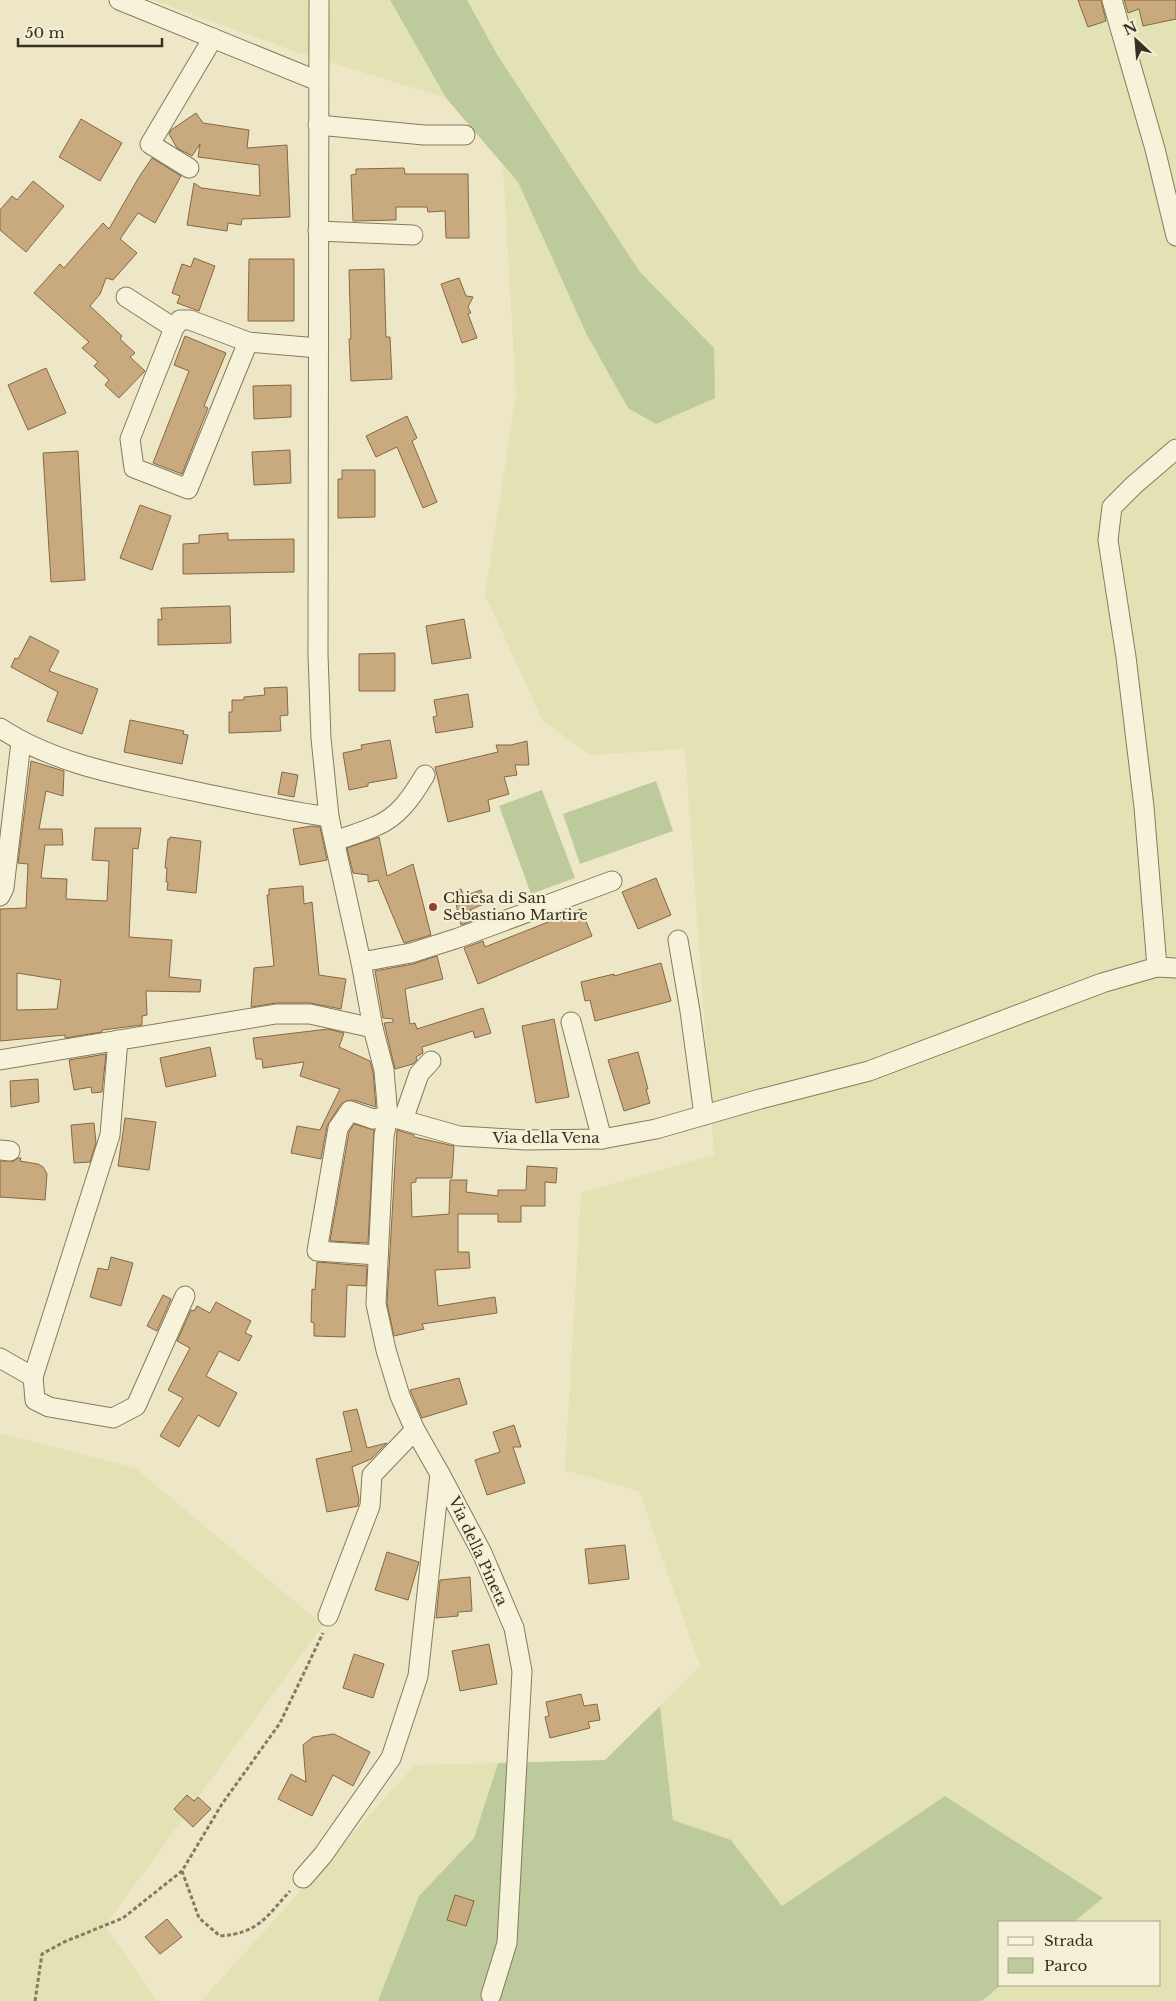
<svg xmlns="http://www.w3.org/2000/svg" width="1176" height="2001" font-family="'Libre Baskerville',serif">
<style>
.farmland{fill:#e2e2b4}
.green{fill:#bdca9b}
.building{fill:#c9a97e;stroke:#866844;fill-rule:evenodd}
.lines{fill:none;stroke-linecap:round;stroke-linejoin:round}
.minor-casing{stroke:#877a5d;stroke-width:21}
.path{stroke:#877a5d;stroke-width:3;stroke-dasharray:4 2.5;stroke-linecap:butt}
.minor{stroke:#f7f3da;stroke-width:19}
.poi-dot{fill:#943f30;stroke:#f4f0d6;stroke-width:2}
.labels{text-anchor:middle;stroke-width:4;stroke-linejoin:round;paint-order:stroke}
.poi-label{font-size:15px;fill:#383020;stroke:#f4f0d6;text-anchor:start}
.street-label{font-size:15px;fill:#383020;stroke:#f4f0d6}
</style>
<rect width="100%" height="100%" fill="#ede7c7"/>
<!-- farmland -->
<g class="farmland">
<polygon points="153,0 390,0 446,98 294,51"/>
<polygon points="467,0 1176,0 1176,2001 982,2001 1001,1985 1160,1985 1160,1922 1074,1922 1103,1898 945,1796 782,1906 731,1840 673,1820 660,1706 700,1666 639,1491 565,1470 581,1193 714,1155 685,749 590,755 543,721 485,595 516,395 503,165 518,182 586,333 714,348 640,272 498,56"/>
<polygon points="0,1433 135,1468 323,1625 105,1926 157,2001 0,2001"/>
<polygon points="498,1763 474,1838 419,1896 378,2001 201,2001 415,1765"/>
</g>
<!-- green -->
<g class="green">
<polygon points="390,0 467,0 498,56 640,272 714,348 715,398 656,424 628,408 586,333 518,182 446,98"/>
<polygon points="656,781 673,831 580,864 563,814"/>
<polygon points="542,790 575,878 531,894 499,806"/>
<polygon points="660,1706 673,1820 731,1840 782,1906 945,1796 1103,1898 1074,1922 1000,1922 1000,1985 1001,1985 982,2001 378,2001 419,1896 474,1838 498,1763 605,1760"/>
</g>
<!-- building -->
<g class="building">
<polygon points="1078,0 1101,0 1106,21 1088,27"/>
<polygon points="1124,0 1176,0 1176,19 1143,26 1139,9 1128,13"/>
<polygon points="196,113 203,123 249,130 247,148 287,145 290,217 242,219 241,225 228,223 227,231 187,225 194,183 203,189 202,188 260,196 259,165 198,157 200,144 192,156 177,148 169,134 171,130"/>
<polygon points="81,119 122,143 100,181 59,157"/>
<polygon points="152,158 181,176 155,223 138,213 120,239 137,253 113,280 106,278 100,294 90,306 122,336 120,339 135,353 130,357 145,371 119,398 105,385 109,380 94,366 98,362 82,348 89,342 34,293 60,264 64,268 103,223 109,229 139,177"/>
<polygon points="404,168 405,174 468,174 469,238 446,238 445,211 428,212 427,207 396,207 396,220 353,221 351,175 356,174 356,169"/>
<polygon points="33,181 64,206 26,252 0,230 0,210 12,196 17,200"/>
<polygon points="194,258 215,266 199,311 177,303 180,296 172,293 182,264 191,267"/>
<polygon points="249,259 294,259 294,321 248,321"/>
<polygon points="384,269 386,337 390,337 392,379 351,381 349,339 351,339 349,270"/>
<polygon points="459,278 466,296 473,297 468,307 471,313 468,314 477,338 462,343 441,284"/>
<polygon points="185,336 226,353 204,406 208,408 182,474 153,463 189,371 174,365"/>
<polygon points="46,368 66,413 28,430 8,385"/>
<polygon points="291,385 291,417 254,419 253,386"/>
<polygon points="407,416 417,438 412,441 437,502 423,508 397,447 376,457 366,436"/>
<polygon points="290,450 291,483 254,485 252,452"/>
<polygon points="78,451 85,580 51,582 43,453"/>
<polygon points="342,470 375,470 375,517 338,518 338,479 342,479"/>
<polygon points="140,505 171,516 152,570 120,558"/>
<polygon points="228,533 228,540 294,539 294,572 183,574 183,544 199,543 199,535"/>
<polygon points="230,606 231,643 158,645 158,619 162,620 161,608"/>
<polygon points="464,619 471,658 432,664 426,626"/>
<polygon points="30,636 59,651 49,671 98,689 82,734 47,721 58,692 11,667 15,658 18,659"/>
<polygon points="395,653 395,691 359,691 359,654"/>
<polygon points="287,687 288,715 280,716 281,731 229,733 229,712 232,712 232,700 244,700 244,697 265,695 264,688"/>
<polygon points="468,694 473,727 436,733 433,717 437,716 434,700"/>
<polygon points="130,720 184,731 183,734 188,735 182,764 124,752"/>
<polygon points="390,740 397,778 368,783 368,786 349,790 343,753 362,749 361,745"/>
<polygon points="527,741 529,765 515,765 517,775 504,777 509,794 488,800 490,811 448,822 435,767 498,752 496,745 511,745"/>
<path d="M 31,761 L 64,771 L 63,796 L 46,791 L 39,829 L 62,829 L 63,845 L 45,845 L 41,878 L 67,879 L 66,899 L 107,901 L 109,861 L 92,860 L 95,828 L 141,828 L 138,849 L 133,848 L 129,937 L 172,940 L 169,977 L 201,980 L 200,992 L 146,991 L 147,1015 L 142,1016 L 142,1025 L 102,1030 L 102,1032 L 65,1038 L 65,1035 L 0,1041 L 0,909 L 26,908 L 28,864 L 18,863 ZM 17,973 L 61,980 L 57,1009 L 17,1010 Z"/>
<polygon points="282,772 298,775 294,797 278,794"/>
<polygon points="312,826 320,827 327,860 300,865 293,829"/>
<polygon points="170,837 201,841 196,893 167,890 168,882 166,882 167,868 165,868 168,839 170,839"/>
<polygon points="379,837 387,876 413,864 431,935 404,943 378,880 368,882 368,875 353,873 347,848"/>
<polygon points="656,878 671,915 638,929 622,892"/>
<polygon points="303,886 304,904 312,902 319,975 346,979 341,1009 310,1003 276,1003 251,1007 254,968 274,966 267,895 269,895 269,889"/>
<polygon points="461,889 464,896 481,890 486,903 470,910 474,920 461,925 453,891"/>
<polygon points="581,909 592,936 478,984 464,948 483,941 485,947"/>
<polygon points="437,956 443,979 405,989 410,1024 415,1023 417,1029 483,1008 491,1033 475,1038 473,1031 422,1047 423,1053 416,1057 417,1060 413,1064 395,1069 384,1023 393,1022 393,1019 383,1018 375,971 413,964"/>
<polygon points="661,963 671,1001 595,1021 590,1000 585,1001 581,982 614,974 614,976"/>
<polygon points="554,1019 569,1097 536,1103 522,1026"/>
<polygon points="328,1029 344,1033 339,1047 370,1061 373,1072 376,1107 353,1100 346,1101 341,1104 327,1126 321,1159 291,1153 297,1126 320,1130 340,1089 300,1076 304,1062 263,1068 262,1059 256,1059 253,1038"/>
<polygon points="210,1047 216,1076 166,1087 160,1058"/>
<polygon points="638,1052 648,1089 646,1089 650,1103 624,1111 608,1060"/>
<polygon points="106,1054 102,1092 92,1093 91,1087 74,1090 69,1060"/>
<polygon points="38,1079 39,1102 11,1107 10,1081"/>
<polygon points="125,1118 156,1122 149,1170 118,1166"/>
<polygon points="94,1123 96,1143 90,1162 74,1163 71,1125"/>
<polygon points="354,1124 374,1130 368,1243 330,1241 349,1132"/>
<polygon points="397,1130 414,1135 414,1137 454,1146 452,1178 416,1178 416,1182 411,1183 412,1217 449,1214 450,1180 467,1180 466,1192 498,1196 498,1190 526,1190 527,1166 557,1168 556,1183 545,1182 545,1206 521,1206 521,1222 498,1222 498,1214 458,1214 458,1252 469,1252 470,1268 435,1270 438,1306 495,1297 497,1313 422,1324 424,1329 394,1336 387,1303"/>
<polygon points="18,1158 21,1158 20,1161 38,1164 43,1167 47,1174 45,1200 0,1197 0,1161 14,1161"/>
<polygon points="111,1257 133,1263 121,1306 90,1297 98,1268 108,1270"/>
<polygon points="317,1262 367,1266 366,1286 347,1285 345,1337 314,1336 314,1323 311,1322 312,1289 315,1290"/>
<polygon points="163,1295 171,1299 157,1331 147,1326"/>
<polygon points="216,1302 251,1321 245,1333 252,1336 239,1361 219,1351 206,1376 237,1393 219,1427 198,1415 179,1447 160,1436 183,1398 168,1390 190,1348 177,1341 191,1310 194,1311 197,1306 210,1313"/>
<polygon points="459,1378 467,1404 422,1418 410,1390"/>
<polygon points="357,1409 367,1448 387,1443 371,1459 352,1467 359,1499 358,1506 327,1512 316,1459 352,1451 343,1412"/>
<polygon points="514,1425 521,1447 513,1447 525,1483 487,1495 475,1460 500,1452 493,1432"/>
<polygon points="625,1545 629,1579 589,1584 585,1549"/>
<polygon points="387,1552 419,1562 408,1600 375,1590"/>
<polygon points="470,1577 472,1611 458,1612 458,1616 436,1618 440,1580"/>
<polygon points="489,1644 497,1684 460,1691 452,1651"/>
<polygon points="354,1654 384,1664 373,1698 343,1688"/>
<polygon points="581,1694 584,1706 597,1704 600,1720 588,1722 590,1728 550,1738 545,1717 549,1716 546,1702"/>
<polygon points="334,1734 370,1752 353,1786 333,1775 312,1816 278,1799 291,1774 306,1782 303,1745 313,1737"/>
<polygon points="187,1795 194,1801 198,1797 211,1809 193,1827 174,1809"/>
<polygon points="455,1895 474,1901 466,1926 447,1920"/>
<polygon points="167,1919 182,1937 160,1954 145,1937"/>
</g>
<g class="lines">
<defs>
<g id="minor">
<polyline points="119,0 318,81"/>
<polyline points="319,0 318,655 321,738 329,817 361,962 373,1028 384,1070 388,1117 384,1136 376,1304 386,1350 400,1396 415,1430 440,1474 482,1553 514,1628 522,1671 507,1943 491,1995"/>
<polyline points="1112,0 1155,149 1176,236"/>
<polyline points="318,125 424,135 465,135"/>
<polyline points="189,168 150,144 213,38"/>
<polyline points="318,231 413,235"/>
<polyline points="126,297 174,328"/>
<polyline points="248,342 188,489 134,468 130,439 174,328 180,320 190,320 248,342 318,348"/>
<path d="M 0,728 C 55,764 120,775 183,789 C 232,799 280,810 329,817"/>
<path d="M 335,841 C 348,836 363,832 376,826 C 399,817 413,795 425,775"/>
<polyline points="0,896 4,888 21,742"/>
<polyline points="678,940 690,1011 704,1115"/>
<polyline points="361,962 411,953 458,938 612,881"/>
<polyline points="1157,967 1144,807 1126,657 1108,540 1112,507 1134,485 1176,449"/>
<polyline points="571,1022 602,1139"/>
<polyline points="0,1060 276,1014 310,1014 373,1028"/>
<polyline points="403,1120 419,1074 431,1061"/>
<polyline points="0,1150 10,1151"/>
<polyline points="378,1255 317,1251 338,1128 350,1111 373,1119 388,1117 403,1120 459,1136 526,1140 602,1139 656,1129 760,1099 869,1071 1102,983 1157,967 1176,968"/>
<polyline points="0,1358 33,1377 110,1135 118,1040"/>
<polyline points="33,1377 35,1400 49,1407 113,1418 136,1406 185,1296"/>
<polyline points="328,1616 370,1506 372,1475 415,1430"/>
<polyline points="303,1878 323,1855 391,1758 418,1676 440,1474"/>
</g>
</defs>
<!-- minor casing -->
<use href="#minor" class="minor-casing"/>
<!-- path -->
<g class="path">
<path d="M 182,1871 L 199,1918 L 220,1936 C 259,1933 266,1917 290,1891"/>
<polyline points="35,2001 42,1954 64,1942 123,1918 182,1871 222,1804 280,1723 323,1633"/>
</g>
<!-- minor -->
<use href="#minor" class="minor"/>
</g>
<!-- markers -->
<circle class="poi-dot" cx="433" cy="907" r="5"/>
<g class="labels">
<!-- poi labels -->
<g class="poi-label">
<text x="443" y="903">Chiesa di San<tspan x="443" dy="17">Sebastiano Martire</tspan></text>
</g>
<!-- street labels -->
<g class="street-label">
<text x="546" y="1143">Via della Vena</text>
<text transform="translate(478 1551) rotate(65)" y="5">Via della Pineta</text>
</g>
</g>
<!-- legend -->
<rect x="998" y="1921" width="162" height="65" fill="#f4f0d6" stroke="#a9a38d"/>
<rect x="1008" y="1937" width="25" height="8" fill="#f7f3da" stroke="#a9a38d"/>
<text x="1044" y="1946" font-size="15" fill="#383020">Strada</text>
<rect x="1008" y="1958" width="25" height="15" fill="#bdca9b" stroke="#a9a38d"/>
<text x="1044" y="1971" font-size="15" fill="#383020">Parco</text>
<!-- north arrow -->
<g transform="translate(1136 40) rotate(334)" stroke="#f4f0d6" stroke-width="4" paint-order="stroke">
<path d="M0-4L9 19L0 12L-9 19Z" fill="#383020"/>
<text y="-8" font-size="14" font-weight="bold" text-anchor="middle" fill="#383020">N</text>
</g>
<!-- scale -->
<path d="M18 38v8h144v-8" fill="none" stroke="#383020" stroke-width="2.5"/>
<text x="25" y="38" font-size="15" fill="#383020" stroke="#f4f0d6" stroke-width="4" paint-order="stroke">50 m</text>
</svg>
